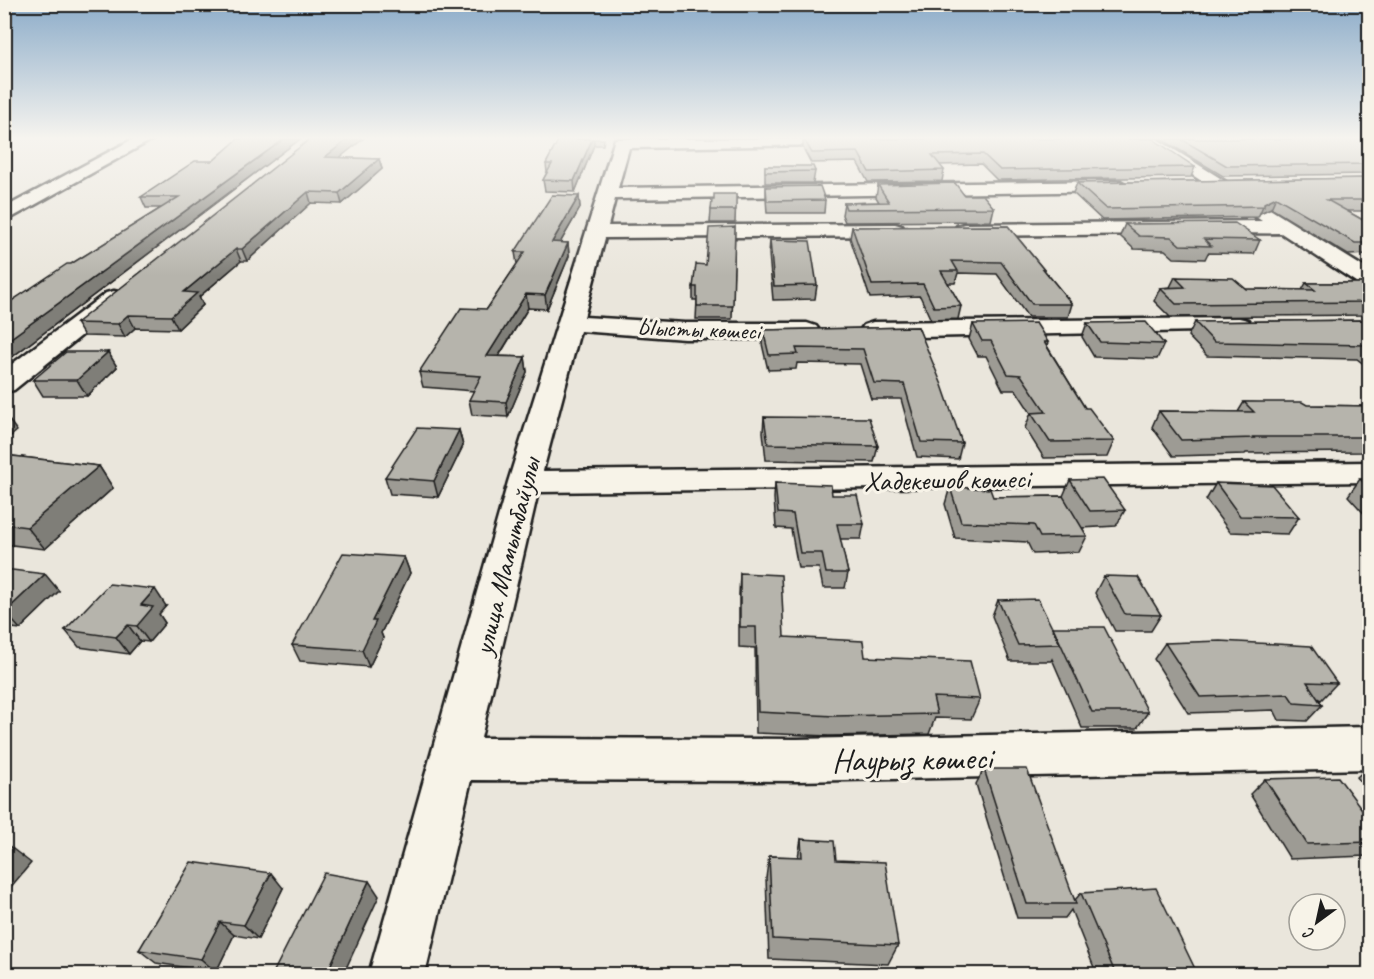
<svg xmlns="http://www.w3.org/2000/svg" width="1374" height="979" font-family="Caveat,sans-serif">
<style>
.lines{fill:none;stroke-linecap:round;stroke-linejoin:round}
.minor-casing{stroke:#1c1c1c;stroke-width:5}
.minor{fill:#f7f3e8;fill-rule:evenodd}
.wall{fill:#9d9b94;stroke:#1c1c1c;stroke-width:1.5}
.shaded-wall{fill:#7f7e78;stroke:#1c1c1c;stroke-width:1.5}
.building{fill:#b6b4ac;stroke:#1c1c1c;stroke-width:1.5}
.labels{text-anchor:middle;stroke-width:6;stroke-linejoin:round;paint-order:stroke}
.far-street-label{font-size:24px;fill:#1c1c1c;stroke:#f7f3e8}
.street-label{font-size:28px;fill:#1c1c1c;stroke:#f7f3e8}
.near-street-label{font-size:33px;fill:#1c1c1c;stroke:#f7f3e8}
</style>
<rect width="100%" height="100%" fill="#eae6dc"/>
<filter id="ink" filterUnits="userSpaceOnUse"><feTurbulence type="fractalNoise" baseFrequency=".0167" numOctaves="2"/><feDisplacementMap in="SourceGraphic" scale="12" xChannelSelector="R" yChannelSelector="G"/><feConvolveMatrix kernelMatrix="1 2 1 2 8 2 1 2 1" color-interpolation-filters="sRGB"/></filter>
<g filter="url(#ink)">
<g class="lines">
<defs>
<g id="minor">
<polygon points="133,139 153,139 4,222 4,208"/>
<polygon points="615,139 899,139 891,144 629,148 618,188 1120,181 1129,186 1120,191 615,199 608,226 895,224 902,226 905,230 902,234 895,236 605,238 584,317 685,323 807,323 816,326 820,331 816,336 807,339 685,339 580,331 543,471 1370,462 1370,482 538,492 481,738 797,739 1370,727 1370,769 797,781 471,780 425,974 369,974 508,482"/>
<polygon points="1138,139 1157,139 1370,271 1370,288 1362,286 1281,233 964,236 957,234 954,230 957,226 964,224 1262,221"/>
<polygon points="114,291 122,293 126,298 122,303 14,390 4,392 4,370 106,293"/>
<polygon points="1239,318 1248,320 1251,325 1248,330 873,338 864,335 860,330 864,325 873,322"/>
</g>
</defs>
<!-- minor casing -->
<use href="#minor" class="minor-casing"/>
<!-- minor -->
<use href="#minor" class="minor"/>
</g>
<!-- wall -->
<g class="wall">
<polygon points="238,139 300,139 4,363 10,302 161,208 146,208 141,197 213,161"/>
<polygon points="559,139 604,139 603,145 594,145 575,192 545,191 543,180 547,172 546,164"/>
<polygon points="803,139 804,139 1195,167 1191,177 997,180 981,164 939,165 944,170 942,181 868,182 857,162 811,163 803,148"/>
<polygon points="1161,139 1370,139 1370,174 1223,176"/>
<polygon points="340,158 379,159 382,169 342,204 311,203 247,261 241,261 199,297 203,305 178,329 135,328 125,337 84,336 76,323"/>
<polygon points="765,166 815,171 813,183 765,183"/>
<polygon points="1370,178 1370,211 1347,211 1370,224 1370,254 1348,255 1271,208 1260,213 1258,217 1102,220 1073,193 1077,183"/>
<polygon points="878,185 964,195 994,208 991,221 845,222 842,215 844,203 879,202 876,197"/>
<polygon points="766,187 825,200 824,213 767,213 766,199"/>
<polygon points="736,194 735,223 710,223 711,210 714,200"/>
<polygon points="579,196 580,208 560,243 568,243 569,256 547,309 528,308 499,356 525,357 527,372 508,417 472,415 469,400 474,391 423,387 419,372 487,309 517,264 515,252"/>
<polygon points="1125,224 1260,240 1254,254 1208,253 1205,259 1174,258 1165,250 1134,249 1120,236"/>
<polygon points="1008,226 1072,304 1068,317 1028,317 997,274 958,273 955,283 948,283 961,306 958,319 931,320 920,296 870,298 850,238 852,227"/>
<polygon points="735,227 732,319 696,319 697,300 693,300 693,287 706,265"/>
<polygon points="770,240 817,285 815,299 773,300 769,254"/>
<polygon points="1175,277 1246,289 1302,290 1306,283 1370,283 1370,315 1170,317 1154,301 1160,288 1170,287"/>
<polygon points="1370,320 1370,369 1357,359 1207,356 1188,336 1195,322"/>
<polygon points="1087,323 1164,344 1157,359 1094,357 1082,337"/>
<polygon points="973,324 1048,342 1047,346 1085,408 1114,441 1107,457 1044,458 1025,428 1031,413 1016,390 1003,390 986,356 978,356 969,339"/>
<polygon points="918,327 962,443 958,459 917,457 901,399 871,399 860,364 797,363 796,369 768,370 762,344 763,330"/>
<polygon points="108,352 117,367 87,396 43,396 33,380"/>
<polygon points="1244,402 1307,405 1370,406 1370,452 1246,453 1245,454 1173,456 1152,427 1159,411 1238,412"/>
<polygon points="764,417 878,446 874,462 766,460 763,432"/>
<polygon points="459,430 463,446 438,497 390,494 385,477"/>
<polygon points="4,455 99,466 113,488 45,549 4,544"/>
<polygon points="1360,479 1370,480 1370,520 1348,496"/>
<polygon points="1070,480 1125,510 1116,526 1082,528 1087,536 1079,552 1033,554 1027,542 955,538 945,504 950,487 993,497 1063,496"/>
<polygon points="775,483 832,495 864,524 861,539 840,539 848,573 845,588 823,588 819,568 798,568 791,529 776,528 774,498"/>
<polygon points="1216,483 1299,517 1288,534 1230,532 1206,500"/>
<polygon points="404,557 410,573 381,633 383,638 369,667 300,661 292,645"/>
<polygon points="4,569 59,591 20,629 4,627"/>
<polygon points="740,573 784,637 865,657 980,699 971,719 935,718 929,734 829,736 756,733 755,648 739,647 739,594"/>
<polygon points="1104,576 1161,615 1151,631 1115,631 1095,593"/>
<polygon points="998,600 1053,629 1053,627 1148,712 1137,728 1082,728 1052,659 1051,661 1010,661 992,616"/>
<polygon points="166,606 159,614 165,623 149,642 140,641 129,654 79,647 65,630"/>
<polygon points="1165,643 1337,683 1321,700 1319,699 1322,705 1307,721 1279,720 1274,710 1188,713 1154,659"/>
<polygon points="1370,765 1370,796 1357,777"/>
<polygon points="984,769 1075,900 1081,893 1198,975 1097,975 1071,910 1065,918 1017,918 976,784"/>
<polygon points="1265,779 1370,820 1370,853 1366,856 1290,859 1250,794"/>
<polygon points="801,839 898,945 888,964 769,959 766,878 769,856 798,857"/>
<polygon points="283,888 258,939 234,935 216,972 156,963 139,950"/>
</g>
<!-- shaded-wall -->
<g class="shaded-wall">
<polygon points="284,139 300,139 4,363 4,343"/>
<polygon points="348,139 363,139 328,167 325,157"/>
<polygon points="592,139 594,139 594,145 575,192 574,181"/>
<polygon points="379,159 382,169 342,204 339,193"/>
<polygon points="308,192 311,203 247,261 242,249"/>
<polygon points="579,196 580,208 553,255 552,242"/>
<polygon points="1276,197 1271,208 1260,213 1264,203"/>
<polygon points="568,243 569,256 547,309 545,295"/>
<polygon points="236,249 241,261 199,297 203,305 178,329 171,316 184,292"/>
<polygon points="526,294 528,308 490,370 487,356"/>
<polygon points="128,315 135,328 125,337 118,324"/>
<polygon points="108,352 117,367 87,396 77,380"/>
<polygon points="525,357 527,372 508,417 506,402"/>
<polygon points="4,413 17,431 4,442"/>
<polygon points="459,430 463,446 438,497 434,481"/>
<polygon points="99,466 113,488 45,549 27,527"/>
<polygon points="404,557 410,573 381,633 383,638 369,667 362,650 372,621"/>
<polygon points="45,574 59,591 20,629 5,612"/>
<polygon points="155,589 166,606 159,614 165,623 149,642 137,626 141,605"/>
<polygon points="128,625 140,641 129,654 116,637"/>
<polygon points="4,842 31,863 4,895"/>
<polygon points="271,873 283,888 258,939 244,925"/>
<polygon points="369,881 379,896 343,975 326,975"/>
<polygon points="220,922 234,935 216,972 201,959"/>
</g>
<!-- building -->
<g class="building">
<polygon points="238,139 284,139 4,343 4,301 10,302 67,264 71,264 179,197 141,197 195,161 213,161"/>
<polygon points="310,139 348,139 325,157 379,159 339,193 308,192 242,249 236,249 184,292 197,293 171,316 128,315 118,324 76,323"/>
<polygon points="559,139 592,139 574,181 543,180 552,164 546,164"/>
<polygon points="804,139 1153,139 1195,167 1000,170 983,154 932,155 944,170 869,172 858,152 812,153"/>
<polygon points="1181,139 1370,139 1370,164 1227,166"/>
<polygon points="765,166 813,166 815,171 765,172"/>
<polygon points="1370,178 1370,200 1327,200 1370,224 1370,243 1355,243 1276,197 1264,203 1264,206 1106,209 1077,183"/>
<polygon points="955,183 964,195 983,195 994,208 846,209 844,203 889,202 878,185"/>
<polygon points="820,186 825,200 767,201 766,187"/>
<polygon points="714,194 736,194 736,210 711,210 712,200 714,200"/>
<polygon points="552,195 579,196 552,242 568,243 545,295 526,294 487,356 525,357 506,402 469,400 481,376 419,372 461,308 487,309 525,252 515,252"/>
<polygon points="1235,223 1260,240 1204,239 1211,246 1180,245 1171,237 1139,236 1125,224"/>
<polygon points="1008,226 1072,304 1032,304 1001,262 952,261 958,271 941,271 961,306 934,307 923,284 872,285 852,227"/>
<polygon points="735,227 733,306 697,306 697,287 693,287 696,264 706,265 709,228"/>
<polygon points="770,240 810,241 817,285 774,286"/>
<polygon points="1175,277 1233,278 1246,289 1315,290 1306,283 1370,283 1370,302 1176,304 1160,288 1185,287"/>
<polygon points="1370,320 1370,348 1366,345 1214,342 1195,322"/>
<polygon points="1146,322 1164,344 1100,342 1087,323"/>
<polygon points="1036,323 1048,342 1044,342 1085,408 1089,408 1114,441 1050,442 1031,413 1046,412 1021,375 1008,374 991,341 982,341 973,324"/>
<polygon points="918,327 942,385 962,443 921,442 904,384 874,383 863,349 796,348 798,354 769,355 763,330"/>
<polygon points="66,352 108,352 77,380 33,380"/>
<polygon points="1244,402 1302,402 1307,405 1369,406 1370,437 1253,437 1254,438 1181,440 1159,411 1254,412"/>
<polygon points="764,417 869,418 878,446 768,444"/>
<polygon points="417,428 459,430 434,481 385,477"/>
<polygon points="4,455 99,466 27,527 4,524"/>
<polygon points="1103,479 1125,510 1090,511 1070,480"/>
<polygon points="1360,479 1370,480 1370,489"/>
<polygon points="775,483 831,485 832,495 857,495 864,524 837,524 848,573 826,573 822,553 800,553 793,514 778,513"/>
<polygon points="1216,483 1272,485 1299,517 1240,516"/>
<polygon points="950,487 990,489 993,497 1063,496 1087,536 1040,537 1034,525 961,522"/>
<polygon points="343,553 404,557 372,621 376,621 362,650 292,645"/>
<polygon points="4,569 45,574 5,612 4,612"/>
<polygon points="740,573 781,575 784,637 863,641 865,657 970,661 980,699 933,697 937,714 834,716 758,712 756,627 740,627"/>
<polygon points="1104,576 1138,577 1161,615 1125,614"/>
<polygon points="109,584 155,589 141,605 153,607 137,626 128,625 116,637 65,630"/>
<polygon points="1038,599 1060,644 1018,645 998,600"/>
<polygon points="1053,627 1104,627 1148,712 1092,712"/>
<polygon points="1220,641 1311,646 1337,683 1307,682 1322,705 1294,703 1288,694 1200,697 1165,643"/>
<polygon points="984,769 1027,769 1076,904 1027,904"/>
<polygon points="1338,777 1370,820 1370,842 1307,844 1265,779"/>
<polygon points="801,839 834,841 836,860 885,862 898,945 773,939 769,856 802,857"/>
<polygon points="191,862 271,873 244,925 220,922 201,959 139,950"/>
<polygon points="324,873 369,881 326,975 272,975"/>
<polygon points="1156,888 1198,975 1116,975 1081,893"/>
</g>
</g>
<!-- sky -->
<linearGradient id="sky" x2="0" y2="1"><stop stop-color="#8cacc9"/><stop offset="0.5" stop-color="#f6f4ef"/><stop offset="1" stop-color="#f6f4ef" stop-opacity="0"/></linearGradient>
<rect width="1374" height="276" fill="url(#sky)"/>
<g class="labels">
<!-- far-street labels -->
<g class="far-street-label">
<text transform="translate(699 329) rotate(2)" y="8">Ыысты көшесі</text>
</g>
<!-- street labels -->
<g class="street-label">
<text transform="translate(947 479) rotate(-1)" y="10">Хадекешов көшесі</text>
<text transform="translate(506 556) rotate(-76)" y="10">улица Мамытбайулы</text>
</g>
<!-- near-street labels -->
<g class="near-street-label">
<text transform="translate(912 758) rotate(-1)" y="12">Наурыз көшесі</text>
</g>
</g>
<!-- margin -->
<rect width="1374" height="979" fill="none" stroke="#f7f3e8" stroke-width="24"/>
<rect x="12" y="12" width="1350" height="955" fill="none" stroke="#1c1c1c" stroke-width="2" filter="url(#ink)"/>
<!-- north arrow -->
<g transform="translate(1317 922) rotate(213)"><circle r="28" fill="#f7f3e8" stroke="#9f9d96" stroke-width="1.5"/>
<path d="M0-4.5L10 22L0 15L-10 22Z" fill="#1c1c1c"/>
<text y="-9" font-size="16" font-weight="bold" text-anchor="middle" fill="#1c1c1c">С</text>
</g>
</svg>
